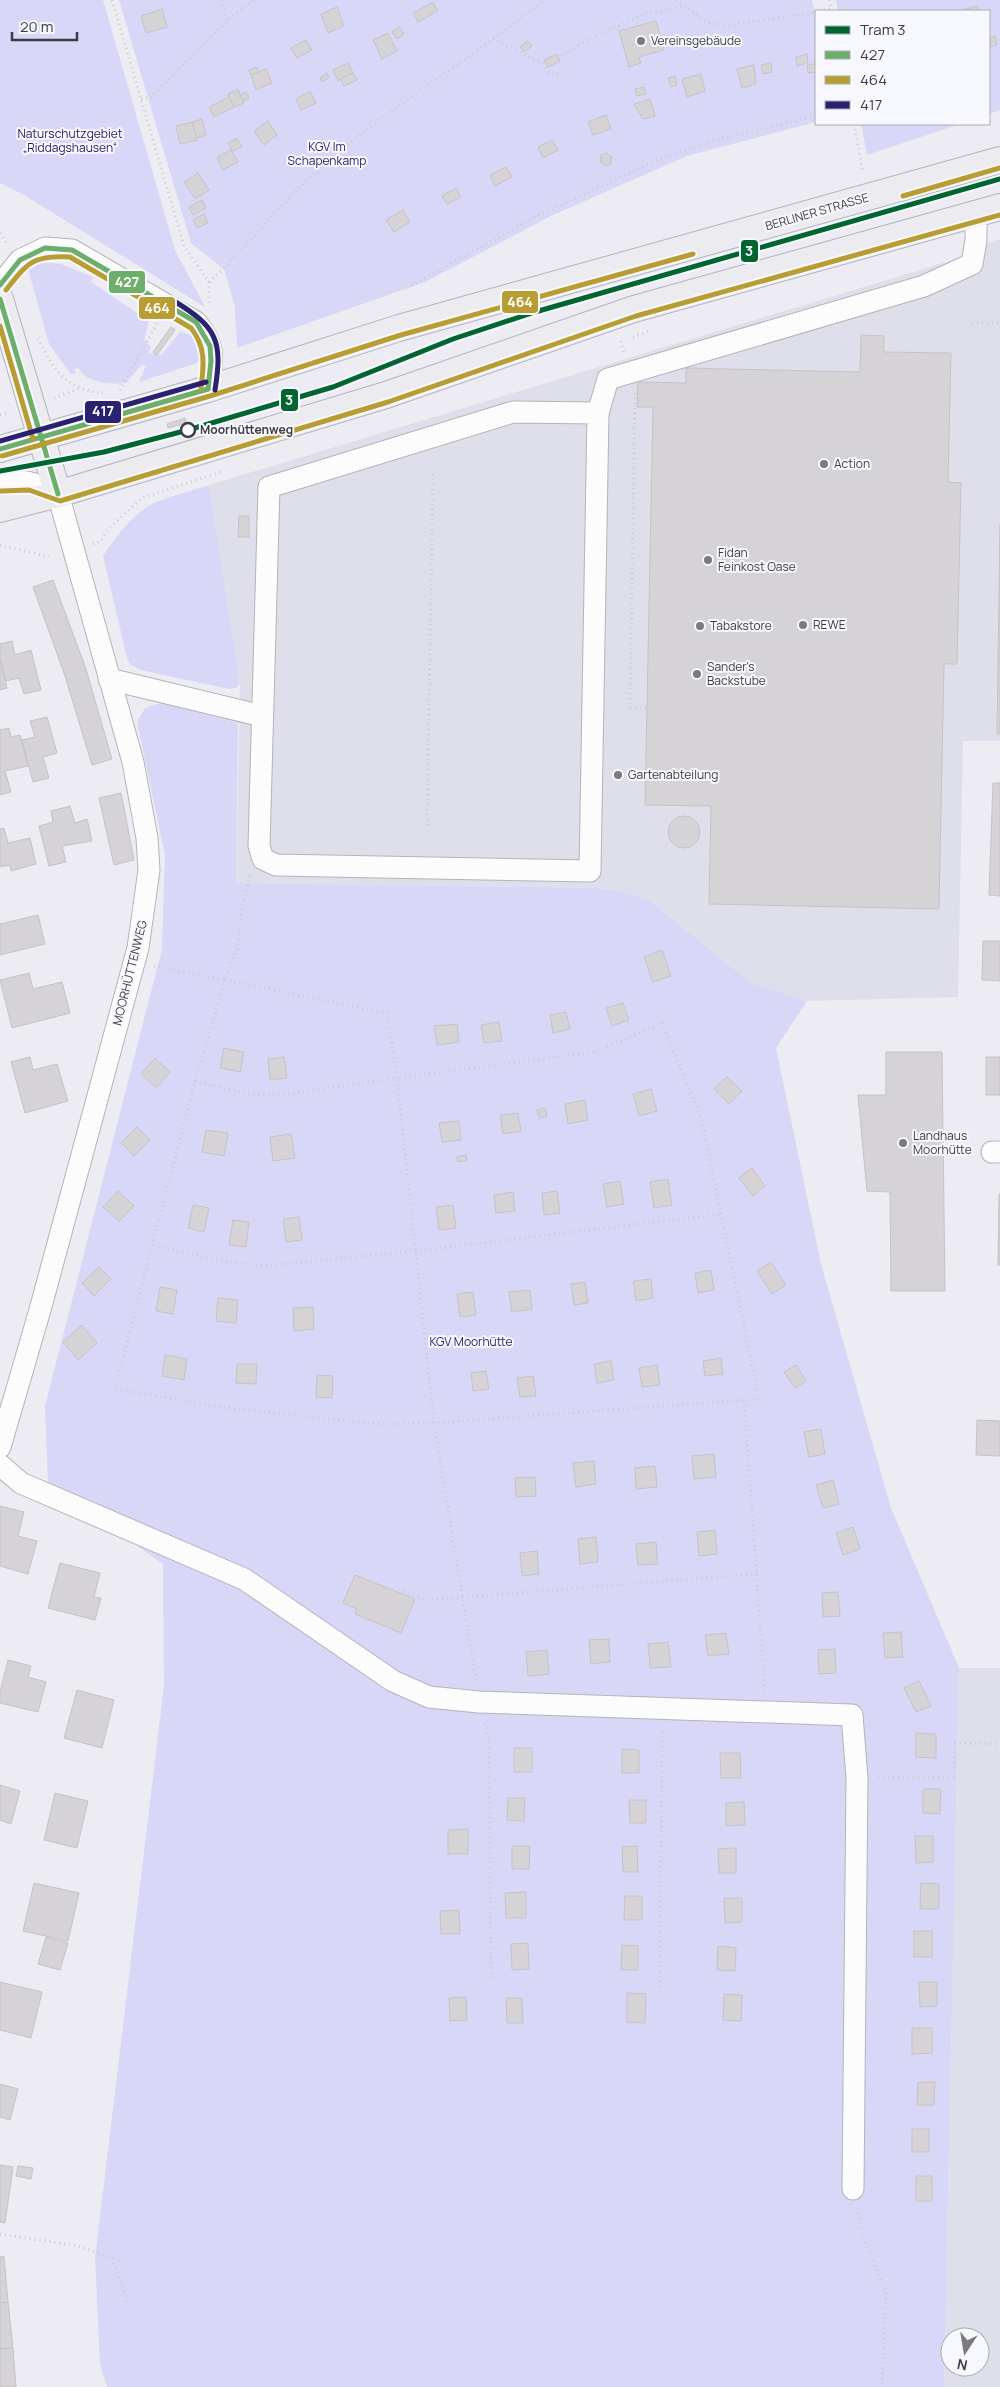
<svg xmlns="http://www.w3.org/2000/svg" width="1000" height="2387" font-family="Manrope,sans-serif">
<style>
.built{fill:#dfdfec;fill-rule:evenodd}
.green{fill:#d8d7f8}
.building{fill:#d5d3d6;stroke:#c6c3c5}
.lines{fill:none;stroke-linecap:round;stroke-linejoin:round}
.minor-casing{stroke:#b4b4b8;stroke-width:23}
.major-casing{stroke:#b3b3be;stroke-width:28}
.path{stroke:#cdccce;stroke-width:3;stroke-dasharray:1 4;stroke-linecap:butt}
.minor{stroke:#fcfcfd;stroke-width:21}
.major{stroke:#ebebf0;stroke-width:26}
.bus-1-casing{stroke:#f7f7fe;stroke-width:9}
.bus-2-casing{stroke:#f7f7fe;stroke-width:9}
.bus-3-casing{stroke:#f7f7fe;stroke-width:9}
.bus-1{stroke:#6dae6a;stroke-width:5}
.bus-2{stroke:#b89d32;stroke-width:5}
.bus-3{stroke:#2b2171;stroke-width:5}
.tram-1-casing{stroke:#f7f7fe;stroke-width:9}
.tram-1{stroke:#006531;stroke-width:5}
.poi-dot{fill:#7a7a7f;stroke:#f7f7fe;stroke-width:2}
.stop-dot{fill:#f7f7fe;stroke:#3d3c41;stroke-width:2.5}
.labels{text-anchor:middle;stroke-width:4;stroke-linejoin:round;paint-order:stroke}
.poi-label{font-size:12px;fill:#3d3c41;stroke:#f7f7fe;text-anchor:start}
.park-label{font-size:12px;fill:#2b1a66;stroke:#f7f7fe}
.street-label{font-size:12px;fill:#3d3c41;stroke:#f7f7fe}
.stop-label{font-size:12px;font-weight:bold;fill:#3d3c41;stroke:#f7f7fe;text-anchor:start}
.line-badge{stroke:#f7f7fe;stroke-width:2}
.badge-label{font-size:14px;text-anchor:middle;font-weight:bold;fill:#fff}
</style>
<rect width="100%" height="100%" fill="#ececf2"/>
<!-- built -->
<g class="built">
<polygon points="1000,239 1000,741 963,741 958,997 807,1001 751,983 650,901 624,892 597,888 236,883 240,683 209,485 956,259 984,261 984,244"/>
<path d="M 959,1668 L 1000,1668 L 1000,2387 L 944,2387 ZM 950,2337 L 980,2337 L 980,2367 L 950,2367 Z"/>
</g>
<!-- green -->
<g class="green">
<polygon points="0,0 103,0 175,250 205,307 24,195 0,183"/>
<polygon points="119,0 812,0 816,19 816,122 687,156 553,215 425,282 237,348 235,307 224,269 191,243"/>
<polygon points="836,0 1000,0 1000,110 989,114 989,11 838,11"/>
<polygon points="861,124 960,124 867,155"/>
<path d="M 41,262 L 61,264 L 93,277 L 91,282 L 149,321 L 144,340 L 151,347 L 148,353 L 162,355 L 180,332 L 200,337 L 203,361 L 139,382 L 146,366 L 142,364 L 126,383 C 111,385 85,383 78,367 L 74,369 L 76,373 L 71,374 L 49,344 L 28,269 Z"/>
<path d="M 209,485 L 240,683 L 236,688 L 229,689 L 141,670 L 131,665 L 127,658 L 103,556 C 115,538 133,513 154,503 C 171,496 191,491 209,485 Z"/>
<polygon points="161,703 238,723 236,883 597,888 624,892 650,901 751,983 807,1001 776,1048 821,1264 891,1508 959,1668 944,2387 107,2387 100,2364 95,2258 164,1686 163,1564 48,1483 45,1406 162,949 165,855 137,722 145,708"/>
</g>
<!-- building -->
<g class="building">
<polygon points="433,2 438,11 418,22 413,13"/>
<polygon points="977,6 979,11 959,11"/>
<polygon points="337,7 344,26 328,33 321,14"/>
<polygon points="162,9 167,27 146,33 141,16"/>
<polygon points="656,21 664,50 639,57 641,63 629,67 619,31"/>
<polygon points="399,27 404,34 397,39 392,32"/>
<polygon points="388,33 397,51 382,59 373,40"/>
<polygon points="995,36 997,45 989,47 989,37"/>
<polygon points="306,40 312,50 297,58 291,48"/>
<polygon points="528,41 532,46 524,52 520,47"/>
<polygon points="557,54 560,61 548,67 544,60"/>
<polygon points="807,54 808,63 797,66 796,57"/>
<polygon points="348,63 353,73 338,81 333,70"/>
<polygon points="771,63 772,72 763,74 761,65"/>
<polygon points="815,64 816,72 808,73 807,65"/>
<polygon points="754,65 756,84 742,88 737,69"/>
<polygon points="256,67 259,72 251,75 249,70"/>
<polygon points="266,69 272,83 256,90 251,75"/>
<polygon points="327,73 329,78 322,82 320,78"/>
<polygon points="353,73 357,80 344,86 340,79"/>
<polygon points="701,74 705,91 687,97 682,79"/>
<polygon points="675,76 677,85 671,87 668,78"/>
<polygon points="644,87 646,94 637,96 635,89"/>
<polygon points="238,89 244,103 234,107 228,94"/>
<polygon points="310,91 316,103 301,110 296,99"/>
<polygon points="246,92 249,98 243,101 240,95"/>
<polygon points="229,97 234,107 214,117 209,107"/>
<polygon points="650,99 655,116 643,119 634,104"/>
<polygon points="606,115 611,129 593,135 588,122"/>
<polygon points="202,119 206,135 196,138 192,122"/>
<polygon points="268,121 277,135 264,145 254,131"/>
<polygon points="192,122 197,140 180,144 176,126"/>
<polygon points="237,138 242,147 232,151 228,143"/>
<polygon points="552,140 558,150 543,158 538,147"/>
<polygon points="231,150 238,162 223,170 217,157"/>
<polygon points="606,153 612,157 611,164 606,166 600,162 601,155"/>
<polygon points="506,167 512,177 495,186 490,175"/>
<polygon points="198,173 209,190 195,199 184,182"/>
<polygon points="456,188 461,197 447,204 442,196"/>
<polygon points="202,200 206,208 193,215 189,207"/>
<polygon points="403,210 410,222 394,232 386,220"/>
<polygon points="204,214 208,223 197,228 193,220"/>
<polygon points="171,327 175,330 157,355 153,352"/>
<polygon points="861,335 884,336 884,352 951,353 948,482 961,483 957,664 944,664 939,909 709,904 711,806 645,805 653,407 637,407 638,382 686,383 686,368 860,372"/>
<polygon points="185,418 186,423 168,428 167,424"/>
<polygon points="239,516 249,516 249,537 238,537"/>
<polygon points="1000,525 1000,663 998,663"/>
<polygon points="53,580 86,669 112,759 92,765 65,676 33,587"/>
<polygon points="12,641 15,655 31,650 41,690 24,694 19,678 6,681 0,658 0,644"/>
<polygon points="0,660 7,688 0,690"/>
<polygon points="998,663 1000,663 1000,734 997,734"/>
<polygon points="47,717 57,753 43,757 49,778 33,782 22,740 35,737 30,721"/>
<polygon points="9,728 11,737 20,735 28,766 5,771 11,792 0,795 0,730"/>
<polygon points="993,783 1000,783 1000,896 989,895"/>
<polygon points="121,793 134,860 114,865 99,798"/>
<polygon points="70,806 75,823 87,819 92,841 62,846 66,862 49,866 39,826 53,822 51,811"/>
<circle cx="684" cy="832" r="16"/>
<polygon points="4,828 8,843 30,838 36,864 11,871 10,865 0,867 0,829"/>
<polygon points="38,915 45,944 0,955 0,924"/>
<polygon points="983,941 1000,941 1000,981 982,980"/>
<polygon points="662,950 671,976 653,982 644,957"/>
<polygon points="29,973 33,989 62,982 70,1013 12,1028 0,980"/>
<polygon points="623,1003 629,1020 612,1026 606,1008"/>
<polygon points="566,1012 570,1029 553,1033 550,1015"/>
<polygon points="499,1022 502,1041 484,1043 481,1025"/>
<polygon points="457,1024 459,1042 437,1045 434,1026"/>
<polygon points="224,1048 244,1052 240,1072 220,1068"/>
<polygon points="886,1052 942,1052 945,1291 891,1291 890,1192 867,1191 858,1095 886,1095"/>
<polygon points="30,1057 33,1070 57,1064 68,1101 25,1113 11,1062"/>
<polygon points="284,1057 287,1078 270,1080 268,1059"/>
<rect x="986" y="1057" width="14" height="38"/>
<polygon points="155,1058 170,1072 156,1088 141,1074"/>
<polygon points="727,1077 742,1091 729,1104 714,1089"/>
<polygon points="651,1089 657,1111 639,1116 633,1094"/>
<polygon points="585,1100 588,1120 568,1124 565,1104"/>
<polygon points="545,1108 547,1116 539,1118 537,1110"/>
<polygon points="518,1113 521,1131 503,1134 500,1115"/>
<polygon points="459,1121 461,1140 442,1142 439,1123"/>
<polygon points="137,1127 150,1140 134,1156 121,1143"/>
<polygon points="206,1130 228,1133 224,1156 202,1152"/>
<polygon points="291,1134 295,1158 273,1161 270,1137"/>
<polygon points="466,1155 467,1160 458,1162 457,1157"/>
<polygon points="752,1168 765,1186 753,1196 739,1178"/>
<polygon points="668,1179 672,1205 654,1208 650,1182"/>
<polygon points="620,1181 624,1204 607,1207 603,1184"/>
<polygon points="118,1191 134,1206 119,1221 103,1207"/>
<polygon points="557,1191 560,1213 544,1215 542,1193"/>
<polygon points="513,1192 515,1211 496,1213 494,1195"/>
<polygon points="999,1194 1000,1194 1000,1265 998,1265"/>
<polygon points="193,1205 209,1208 204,1232 188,1228"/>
<polygon points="453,1205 456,1228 439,1230 436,1207"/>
<polygon points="299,1217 302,1240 286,1242 283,1219"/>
<polygon points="233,1220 249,1222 246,1247 229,1245"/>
<polygon points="771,1262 786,1285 772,1294 757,1271"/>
<polygon points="99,1267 111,1279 94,1296 82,1283"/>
<polygon points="711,1270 714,1290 698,1293 695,1273"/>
<polygon points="651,1279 653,1298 636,1301 633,1281"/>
<polygon points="585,1282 588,1303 574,1305 571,1284"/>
<polygon points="160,1287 177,1290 173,1314 156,1311"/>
<polygon points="530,1290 532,1309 512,1312 509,1292"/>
<polygon points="473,1292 476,1315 460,1317 457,1294"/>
<polygon points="218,1298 238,1300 236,1323 216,1321"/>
<polygon points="313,1307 314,1329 294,1331 293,1308"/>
<polygon points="82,1325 97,1343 78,1360 63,1342"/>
<polygon points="165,1355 187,1359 184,1380 162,1376"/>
<polygon points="721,1358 723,1374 705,1376 703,1361"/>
<polygon points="611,1361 614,1380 597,1383 594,1364"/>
<polygon points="237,1364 257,1364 256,1384 236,1383"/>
<polygon points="657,1365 660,1385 642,1387 639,1368"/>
<polygon points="796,1365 806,1381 795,1388 784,1372"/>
<polygon points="486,1371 489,1389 473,1391 471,1373"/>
<polygon points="317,1375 333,1376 332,1398 316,1397"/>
<polygon points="533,1376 536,1396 520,1397 517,1378"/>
<polygon points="977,1420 1000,1421 1000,1456 976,1455"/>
<polygon points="821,1429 825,1454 809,1457 804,1432"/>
<polygon points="714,1454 716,1477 694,1479 692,1456"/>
<polygon points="594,1461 596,1484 576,1487 573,1463"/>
<polygon points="655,1466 657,1487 636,1489 635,1468"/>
<polygon points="535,1477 536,1496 516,1497 515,1478"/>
<polygon points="833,1480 839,1504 823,1508 816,1485"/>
<polygon points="0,1506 24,1512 18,1536 37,1541 28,1574 0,1566"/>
<polygon points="853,1527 860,1549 843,1555 836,1533"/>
<polygon points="715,1530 717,1554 699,1556 697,1532"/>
<polygon points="596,1537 598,1562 580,1564 578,1539"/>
<polygon points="656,1542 658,1564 638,1565 636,1544"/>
<polygon points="537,1551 539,1574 522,1576 520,1553"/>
<polygon points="60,1563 100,1573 94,1597 101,1598 95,1620 48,1608"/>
<polygon points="355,1575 415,1599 401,1633 355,1614 357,1609 343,1603"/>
<polygon points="838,1592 840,1616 823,1617 822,1593"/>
<polygon points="901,1632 903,1657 885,1658 883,1633"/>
<polygon points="726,1633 729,1654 708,1656 705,1635"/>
<polygon points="609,1639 610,1662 591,1664 589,1640"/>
<polygon points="668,1642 671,1667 650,1668 648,1644"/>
<polygon points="835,1649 836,1673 819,1674 818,1650"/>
<polygon points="547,1650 549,1674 528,1676 526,1652"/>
<polygon points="8,1660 31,1666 28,1677 46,1682 38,1712 0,1703 0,1692"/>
<polygon points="919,1681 931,1706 916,1712 904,1688"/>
<polygon points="77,1690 114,1700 102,1748 64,1738"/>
<polygon points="916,1733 936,1734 936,1758 916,1757"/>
<rect x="514" y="1748" width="18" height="24"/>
<polygon points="622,1749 639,1750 639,1773 622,1773"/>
<polygon points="720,1753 740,1753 741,1778 721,1778"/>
<polygon points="0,1785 20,1791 11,1824 0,1820"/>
<polygon points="923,1789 941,1789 940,1814 923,1813"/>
<polygon points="55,1793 88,1801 77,1848 44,1840"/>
<polygon points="508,1798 525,1798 524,1821 507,1820"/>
<polygon points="629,1800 646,1800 646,1823 630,1823"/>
<polygon points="744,1802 745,1825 726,1826 726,1803"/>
<polygon points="468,1829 468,1854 448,1854 448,1830"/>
<polygon points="915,1836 933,1836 933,1862 916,1863"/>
<polygon points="512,1846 530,1846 529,1869 512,1869"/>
<polygon points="637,1846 638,1872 623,1872 622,1847"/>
<polygon points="736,1848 736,1873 719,1873 718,1849"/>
<polygon points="34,1883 79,1893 68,1941 23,1931"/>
<polygon points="921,1883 939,1884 939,1909 920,1909"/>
<polygon points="526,1892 526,1918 506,1918 505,1893"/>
<polygon points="625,1896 642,1896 642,1920 624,1920"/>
<polygon points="724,1898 742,1898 742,1922 725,1923"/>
<polygon points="459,1910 460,1934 441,1934 440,1911"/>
<rect x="914" y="1931" width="18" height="26"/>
<polygon points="46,1937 68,1943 60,1970 38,1964"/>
<polygon points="528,1943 529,1969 512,1970 511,1944"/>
<polygon points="622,1945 638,1946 638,1970 621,1970"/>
<polygon points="718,1946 736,1948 735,1971 717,1970"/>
<polygon points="0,1982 42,1992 31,2038 0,2030"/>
<polygon points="919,1982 937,1982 937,2006 920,2007"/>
<polygon points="627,1993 646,1994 645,2023 627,2022"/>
<polygon points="724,1994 742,1995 741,2021 723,2020"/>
<polygon points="466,1997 467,2020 450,2021 449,1998"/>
<polygon points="506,1998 522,1998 523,2023 507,2023"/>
<polygon points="912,2028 932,2028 932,2053 912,2054"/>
<polygon points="918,2082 935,2082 934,2105 917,2105"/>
<polygon points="0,2084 18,2089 10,2120 0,2117"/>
<rect x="912" y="2129" width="17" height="23"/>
<polygon points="0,2165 13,2167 5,2223 0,2222"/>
<polygon points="18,2166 33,2168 31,2179 16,2176"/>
<rect x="916" y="2176" width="16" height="25"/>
<polygon points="4,2256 8,2302 0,2303 0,2257"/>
<polygon points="8,2302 13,2348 0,2349 0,2303"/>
<polygon points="13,2348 16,2387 0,2387 0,2349"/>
</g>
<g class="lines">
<defs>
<g id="minor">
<path d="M 0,285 L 20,260 L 45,248 L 72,250 L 196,322 C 217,346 212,360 208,389"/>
<polygon points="513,412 598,413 590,871 276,865 263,859 259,846 269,487"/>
<polyline points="598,413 608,379 924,286 972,264 976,240 976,214"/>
<path d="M 0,484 C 26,478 35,483 58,494 L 133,762 L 147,838 L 149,870 L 138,948 L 40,1310 L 0,1447"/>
<polyline points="109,679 262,716"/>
<polyline points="992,1152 1000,1152"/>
<polyline points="0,1465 21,1483 244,1579 393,1681 429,1697 479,1702 852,1715 857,1778 853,2189"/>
</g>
<g id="major">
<polyline points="0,299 58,494"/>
<polyline points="0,449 208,389 399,328 1000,160"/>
<polyline points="0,509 58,494 386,395 634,309 1000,207"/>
</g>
</defs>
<!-- minor casing -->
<use href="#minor" class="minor-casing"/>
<!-- major casing -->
<use href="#major" class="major-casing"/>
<!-- path -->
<g class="path">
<polyline points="112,0 184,246 209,282 209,306"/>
<polyline points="221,0 227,21"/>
<polyline points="676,0 707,22 725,26 816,12"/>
<polyline points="829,0 832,11"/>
<polyline points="819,11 831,9"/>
<polyline points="493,39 543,64 548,72 565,76"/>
<polyline points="561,56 590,39 644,14 684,6"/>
<polyline points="141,99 151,97 227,21 254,0"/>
<polyline points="854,124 863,173"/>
<polyline points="0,233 8,245"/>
<path d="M 209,282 C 248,247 280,203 320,168 C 390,106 472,59 544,0"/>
<polyline points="407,288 541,214 665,157 721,139 816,116"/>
<polyline points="972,323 1000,323"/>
<polyline points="633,337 650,331"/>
<path d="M 38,338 C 54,371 65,389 103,393"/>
<polyline points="621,341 624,353"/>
<polyline points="120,390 157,323"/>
<polyline points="635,393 630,708 647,708"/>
<polyline points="54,398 78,389"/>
<polyline points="0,415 10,413"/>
<polyline points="93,544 101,541 108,529 142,498 221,472"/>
<polyline points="0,545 46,556 53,555"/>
<polyline points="427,825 433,470"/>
<polyline points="154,966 225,980 237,950 242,908 250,875"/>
<polyline points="195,1081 249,1094 287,1094 397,1078 387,1013 225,980 195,1081 115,1389 228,1408 376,1424 434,1423 744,1400"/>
<polyline points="153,1245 214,1259 261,1266 416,1251 721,1214"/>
<polyline points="404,1591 426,1600 757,1574"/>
<polyline points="476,1680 434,1423 397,1078 594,1052 662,1023 702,1121 759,1399 744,1400 765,1692"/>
<polyline points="485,1723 489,1735 491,1982"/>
<polyline points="878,1777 954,1777 955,1743 1000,1744"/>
<polyline points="660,1987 662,1729"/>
<polyline points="857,2208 863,2236 886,2292 882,2387"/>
<polyline points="0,2234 79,2246 112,2258 129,2304"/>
</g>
<!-- minor -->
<use href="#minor" class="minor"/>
<!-- major -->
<use href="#major" class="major"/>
<defs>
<g id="bus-1">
<polyline points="0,285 20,260 45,248 72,250 196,322 210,346 211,361 208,389"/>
<polyline points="0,299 58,494"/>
<polyline points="0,449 208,389"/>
</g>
<g id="bus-2">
<polyline points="903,196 1000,168"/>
<path d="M 6,290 C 28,262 33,255 70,257 L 191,328 C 206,347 204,364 201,388"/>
<polyline points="0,326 33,439"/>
<polyline points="2,456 210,396 401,335 693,254"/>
<polyline points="1,491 29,490 60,501 388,402 636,316 1000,215"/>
</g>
<g id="bus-3">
<path d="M 174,301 C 217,327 223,341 215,390"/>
<polyline points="0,441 206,382"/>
</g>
</defs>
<!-- bus-1 casing -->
<use href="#bus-1" class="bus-1-casing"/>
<!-- bus-2 casing -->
<use href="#bus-2" class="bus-2-casing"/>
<!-- bus-3 casing -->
<use href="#bus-3" class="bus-3-casing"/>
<!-- bus-1 -->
<use href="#bus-1" class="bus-1"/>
<!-- bus-2 -->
<use href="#bus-2" class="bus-2"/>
<!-- bus-3 -->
<use href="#bus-3" class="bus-3"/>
<defs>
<polyline id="tram-1" points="0,471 104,452 188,430 333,387 453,339 535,312 1000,179"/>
</defs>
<!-- tram-1 casing -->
<use href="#tram-1" class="tram-1-casing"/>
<!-- tram-1 -->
<use href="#tram-1" class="tram-1"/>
</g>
<!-- markers -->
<g class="poi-dot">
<circle cx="641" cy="41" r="5"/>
<circle cx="824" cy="464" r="5"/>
<circle cx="708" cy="560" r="5"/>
<circle cx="803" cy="625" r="5"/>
<circle cx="700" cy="626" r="5"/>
<circle cx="697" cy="674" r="5"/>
<circle cx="618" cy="775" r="5"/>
<circle cx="903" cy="1143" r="5"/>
</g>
<circle class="stop-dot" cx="188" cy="430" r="7"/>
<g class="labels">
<!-- poi labels -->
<g class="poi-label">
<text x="651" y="45">Vereinsgebäude</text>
<text x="834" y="468">Action</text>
<text x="718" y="557">Fidan<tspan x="718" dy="14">Feinkost Oase</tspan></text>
<text x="813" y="629">REWE</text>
<text x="710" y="630">Tabakstore</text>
<text x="707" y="671">Sander's<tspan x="707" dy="14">Backstube</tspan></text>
<text x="628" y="779">Gartenabteilung</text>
<text x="913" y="1140">Landhaus<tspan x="913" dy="14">Moorhütte</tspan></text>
</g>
<!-- park labels -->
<g class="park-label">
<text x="70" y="138">Naturschutzgebiet<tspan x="70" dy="14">„Riddagshausen“</tspan></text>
<text x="327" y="151">KGV Im<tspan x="327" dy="14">Schapenkamp</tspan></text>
<text x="471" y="1346">KGV Moorhütte</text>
</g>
<!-- street labels -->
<g class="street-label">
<text transform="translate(817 212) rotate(-16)" y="4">BERLINER STRASSE</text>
<text transform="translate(130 973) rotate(-76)" y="4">MOORHÜTTENWEG</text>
</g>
<!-- stop labels -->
<g class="stop-label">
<text x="200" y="434">Moorhüttenweg</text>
</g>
</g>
<g class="line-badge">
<rect x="740" y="239" width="19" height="24" rx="5" fill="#006531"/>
<rect x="108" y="270" width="38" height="24" rx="5" fill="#6dae6a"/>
<rect x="501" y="290" width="38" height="24" rx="5" fill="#b89d32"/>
<rect x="138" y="296" width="38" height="24" rx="5" fill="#b89d32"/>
<rect x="280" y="388" width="19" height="24" rx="5" fill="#006531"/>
<rect x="84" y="400" width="38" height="24" rx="5" fill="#2b2171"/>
</g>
<g class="badge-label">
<text x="749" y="256">3</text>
<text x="127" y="287">427</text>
<text x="520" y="307">464</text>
<text x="157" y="313">464</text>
<text x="289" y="405">3</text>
<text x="103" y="416">417</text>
</g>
<!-- legend -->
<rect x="815" y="10" width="175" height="115" fill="#f7f7fe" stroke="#adacb2"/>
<rect x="825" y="26" width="25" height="8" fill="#006531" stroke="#adacb2"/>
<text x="860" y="35" font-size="15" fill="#3d3c41">Tram 3</text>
<rect x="825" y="51" width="25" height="8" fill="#6dae6a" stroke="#adacb2"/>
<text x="860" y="60" font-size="15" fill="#3d3c41">427</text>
<rect x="825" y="76" width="25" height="8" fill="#b89d32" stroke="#adacb2"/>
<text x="860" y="85" font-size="15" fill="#3d3c41">464</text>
<rect x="825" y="101" width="25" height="8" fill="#2b2171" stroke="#adacb2"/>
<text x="860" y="110" font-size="15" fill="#3d3c41">417</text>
<!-- north arrow -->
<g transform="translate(965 2352) rotate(192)"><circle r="24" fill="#f7f7fe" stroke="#adacb2"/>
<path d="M0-4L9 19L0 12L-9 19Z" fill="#7a7a7f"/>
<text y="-8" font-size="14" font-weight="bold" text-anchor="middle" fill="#3d3c41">N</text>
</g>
<!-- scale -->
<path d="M12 32v8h65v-8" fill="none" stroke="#3d3c41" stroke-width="2.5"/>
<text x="20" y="32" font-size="15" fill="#3d3c41" stroke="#f7f7fe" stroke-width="4" paint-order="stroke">20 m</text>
</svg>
